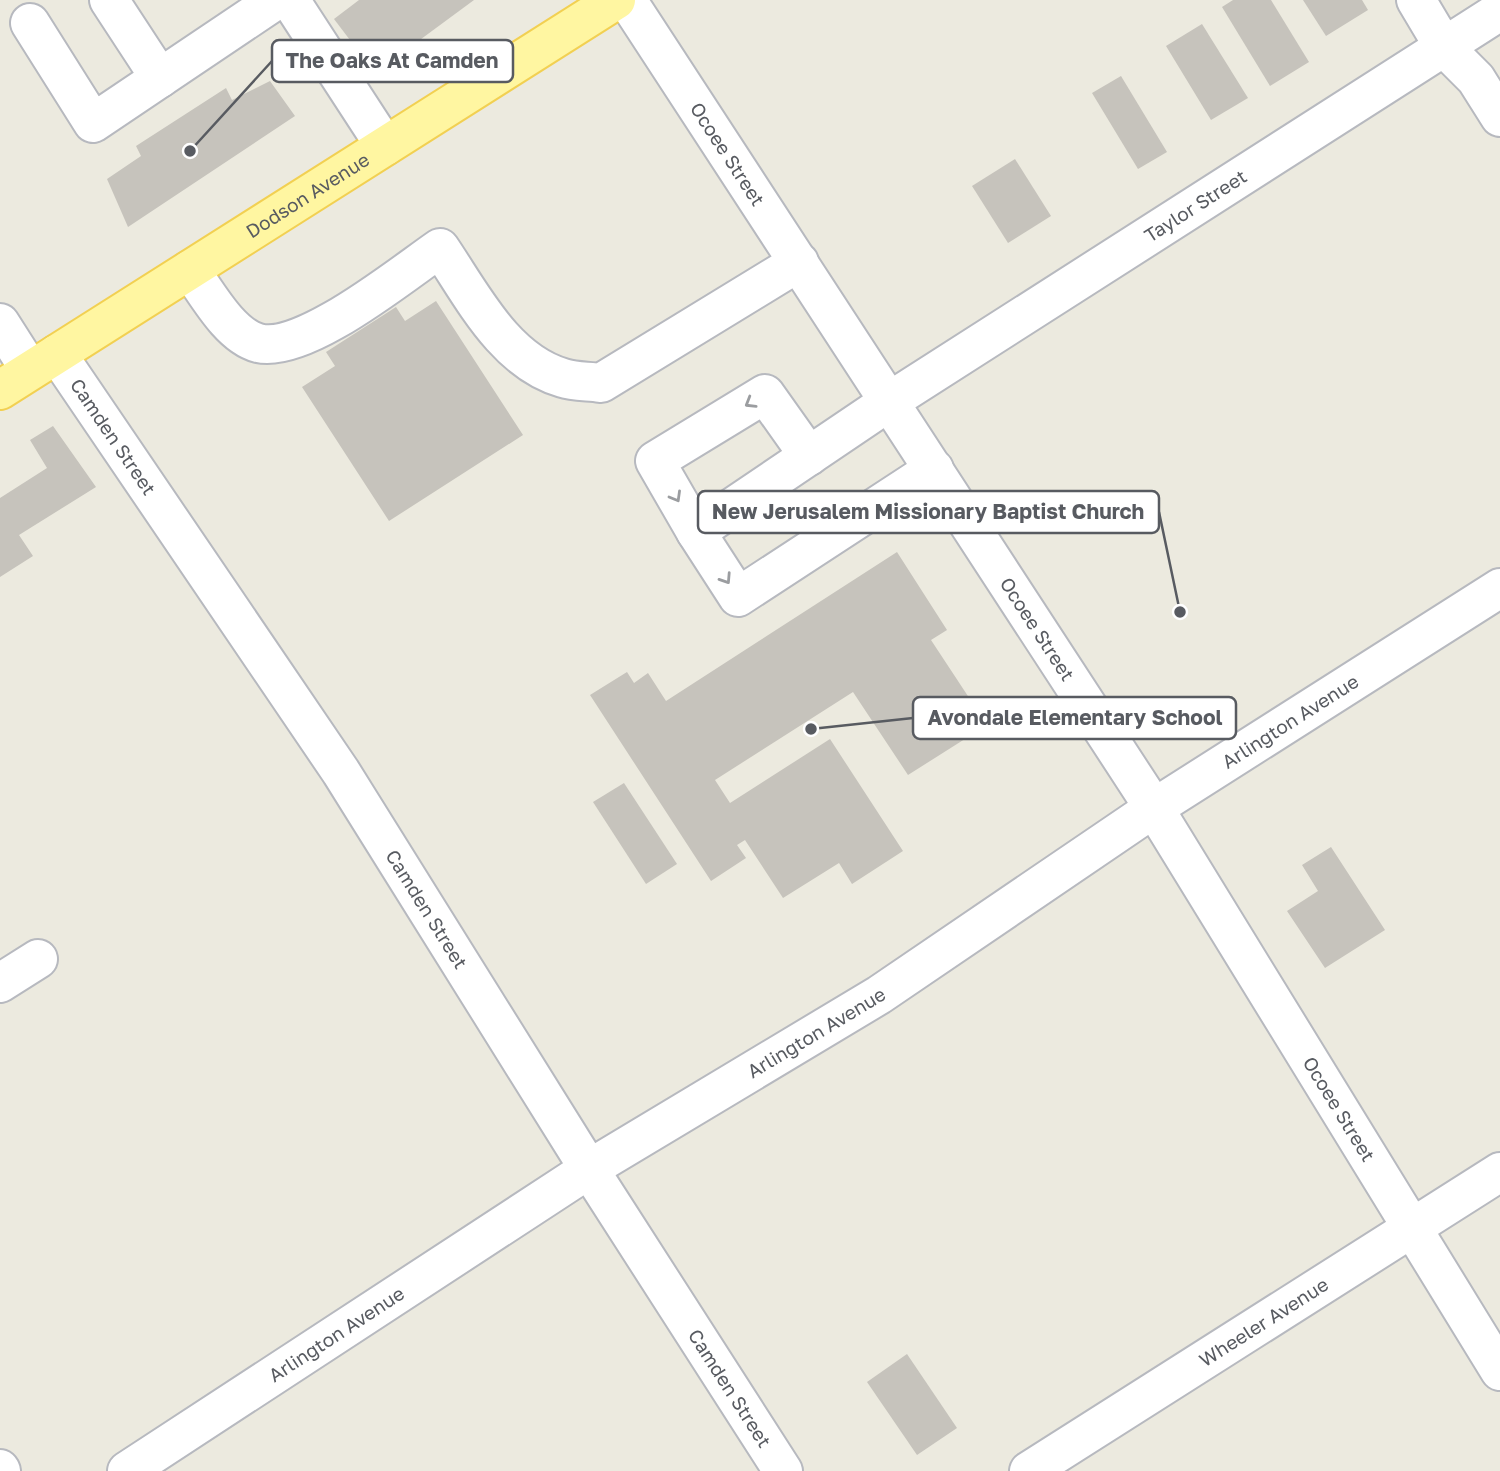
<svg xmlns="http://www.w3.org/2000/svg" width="1500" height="1471" font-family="'Golos Text',sans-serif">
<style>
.building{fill:#c6c3bc}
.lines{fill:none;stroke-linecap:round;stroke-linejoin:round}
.minor-casing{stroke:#b7b9bf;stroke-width:42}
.major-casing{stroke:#f2d052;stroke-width:42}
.minor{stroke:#fff;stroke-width:38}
.major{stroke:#fff6a1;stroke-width:38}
.oneway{stroke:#9b9da0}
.labels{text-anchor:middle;stroke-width:5;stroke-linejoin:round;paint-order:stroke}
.street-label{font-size:19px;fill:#585b61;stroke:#fff}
.leader{fill:none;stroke:#585b61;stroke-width:2.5}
.callout-dot{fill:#585b61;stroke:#fff;stroke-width:2.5}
.callout{fill:#fff;stroke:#585b61;stroke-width:2.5}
.callout-label{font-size:21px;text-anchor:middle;font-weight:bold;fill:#585b61}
</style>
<rect width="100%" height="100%" fill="#eceadf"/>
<!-- building -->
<g class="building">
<polygon points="359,0 474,0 375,73 334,19"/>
<polygon points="1233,0 1271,0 1309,62 1270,86 1222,7"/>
<polygon points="1303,0 1362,0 1368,10 1326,36"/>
<polygon points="1202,24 1248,98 1211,120 1166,46"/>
<polygon points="1121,76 1167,152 1138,169 1092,93"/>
<polygon points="270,81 295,116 128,227 107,179 141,156 136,146 226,88 232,100"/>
<polygon points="1015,159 1051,216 1008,243 972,186"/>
<polygon points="436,301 523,435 389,521 302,387 335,366 326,352 396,307 405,321"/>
<polygon points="53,426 96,487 19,535 33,556 0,577 0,498 47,468 30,440"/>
<polygon points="897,552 947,630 931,640 987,725 908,775 853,692 715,780 730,803 830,739 903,851 852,884 839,863 783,898 745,840 737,845 746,858 711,881 590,695 627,672 634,683 648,673 666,701"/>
<polygon points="624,783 677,864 646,884 593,802"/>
<polygon points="1331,847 1385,930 1325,968 1287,911 1318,891 1302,865"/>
<polygon points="907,1354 957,1428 917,1455 867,1382"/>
</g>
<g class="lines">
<defs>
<g id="minor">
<polyline points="109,0 160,78"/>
<polyline points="290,0 385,146"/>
<path id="s1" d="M 627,0 L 1154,808 L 1500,1371"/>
<polyline points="1416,0 1444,47 1476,79 1500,117"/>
<polyline points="30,23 93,123 276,0"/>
<path d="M 190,270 C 207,293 229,335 258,343 C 303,355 402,274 440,248 C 472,295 504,361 563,378 C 575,382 589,381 601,383 L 799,262"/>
<polyline points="0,323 30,370"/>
<path id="s2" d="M 57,354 L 341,772 L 589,1169 L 783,1471"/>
<path id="s3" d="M 934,469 L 738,597 L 696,532 L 890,401 L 1500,11"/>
<polyline points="696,532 655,461 765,394 809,456"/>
<polyline points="0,983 38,959"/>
<polyline points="0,1469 1,1471"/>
<path id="s4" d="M 127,1471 L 589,1169 L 879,995 L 1154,808 L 1500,588"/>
<path id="s5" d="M 1029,1471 L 1500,1172"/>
</g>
<g id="major">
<path id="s6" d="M 0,390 L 616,0"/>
</g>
</defs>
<!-- minor casing -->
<use href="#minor" class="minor-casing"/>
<!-- major casing -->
<use href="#major" class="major-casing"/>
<!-- minor -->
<use href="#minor" class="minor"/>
<!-- major -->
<use href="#major" class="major"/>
</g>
<!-- one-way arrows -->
<defs><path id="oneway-chevron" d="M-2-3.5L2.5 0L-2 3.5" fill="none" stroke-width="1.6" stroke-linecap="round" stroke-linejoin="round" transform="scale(1.75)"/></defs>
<g class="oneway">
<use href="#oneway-chevron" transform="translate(750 403) rotate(149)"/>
<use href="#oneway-chevron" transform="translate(676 497) rotate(60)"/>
<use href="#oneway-chevron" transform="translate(726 579) rotate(57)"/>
</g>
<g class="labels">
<!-- street labels -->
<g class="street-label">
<text dy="7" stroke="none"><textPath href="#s1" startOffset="184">Ocoee Street</textPath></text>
<text dy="7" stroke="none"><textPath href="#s6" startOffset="364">Dodson Avenue</textPath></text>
<text dy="7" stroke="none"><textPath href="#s3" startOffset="908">Taylor Street</textPath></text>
<text dy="7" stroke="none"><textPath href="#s2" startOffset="100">Camden Street</textPath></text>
<text dy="7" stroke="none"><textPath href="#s1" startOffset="751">Ocoee Street</textPath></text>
<text dy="7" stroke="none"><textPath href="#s4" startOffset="1384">Arlington Avenue</textPath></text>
<text dy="7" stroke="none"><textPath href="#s2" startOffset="667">Camden Street</textPath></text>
<text dy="7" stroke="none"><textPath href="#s4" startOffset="817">Arlington Avenue</textPath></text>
<text dy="7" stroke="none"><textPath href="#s1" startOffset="1318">Ocoee Street</textPath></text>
<text dy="7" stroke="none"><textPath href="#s5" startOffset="278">Wheeler Avenue</textPath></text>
<text dy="7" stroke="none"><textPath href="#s4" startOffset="250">Arlington Avenue</textPath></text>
<text dy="7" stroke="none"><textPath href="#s2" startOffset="1234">Camden Street</textPath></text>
</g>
</g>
<!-- callouts -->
<path class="leader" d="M190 151L272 61M1180 612L1159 512M811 729L913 718"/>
<g class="callout-dot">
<circle cx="190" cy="151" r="7"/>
<circle cx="1180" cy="612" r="7"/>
<circle cx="811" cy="729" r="7"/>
</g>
<g class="callout">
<rect x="272" y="40" width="241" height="42" rx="7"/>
<rect x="698" y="491" width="461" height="42" rx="7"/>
<rect x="913" y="697" width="323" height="42" rx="7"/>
</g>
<g class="callout-label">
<text x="392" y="68">The Oaks At Camden</text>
<text x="928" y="519">New Jerusalem Missionary Baptist Church</text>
<text x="1075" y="725">Avondale Elementary School</text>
</g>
</svg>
